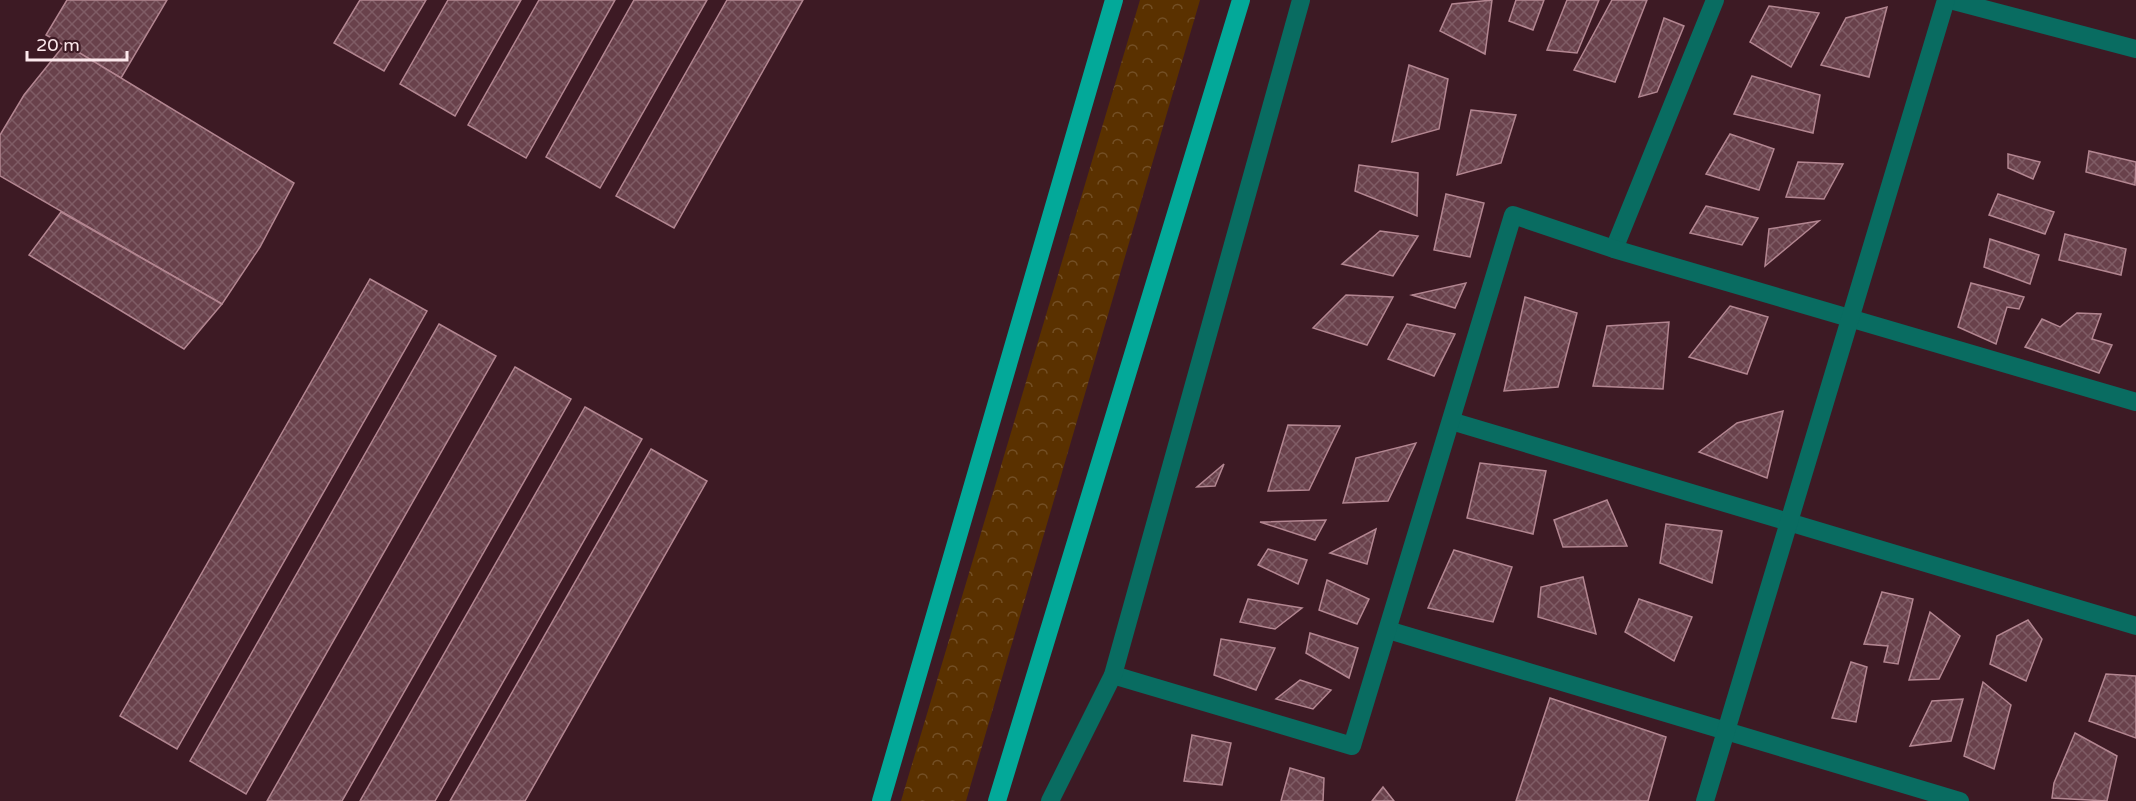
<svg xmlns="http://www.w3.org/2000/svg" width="2136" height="801" font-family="'Varela Round',sans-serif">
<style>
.park{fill:url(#park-crowns)}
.building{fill:url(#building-cross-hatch);stroke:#b38691;stroke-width:1.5}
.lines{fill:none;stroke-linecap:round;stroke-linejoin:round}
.minor{stroke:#096c61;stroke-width:18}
.major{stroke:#03a999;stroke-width:18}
</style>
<defs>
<pattern id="park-crowns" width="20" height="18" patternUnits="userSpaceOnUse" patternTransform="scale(1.5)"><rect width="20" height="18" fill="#5a3100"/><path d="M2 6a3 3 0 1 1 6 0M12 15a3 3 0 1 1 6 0" fill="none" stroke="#734f25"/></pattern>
<pattern id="building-cross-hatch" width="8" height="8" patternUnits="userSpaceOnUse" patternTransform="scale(1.5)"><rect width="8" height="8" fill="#69414b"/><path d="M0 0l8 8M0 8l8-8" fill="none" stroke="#7f5c65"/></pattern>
</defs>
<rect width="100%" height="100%" fill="#3d1a24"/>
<!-- park -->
<polygon class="park" points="1140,0 1200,0 966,801 901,801"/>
<!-- building -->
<g class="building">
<polygon points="67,0 167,0 121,78 46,35"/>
<polygon points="360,0 426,0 384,71 334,43"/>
<polygon points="448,0 521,0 455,116 400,84"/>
<polygon points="539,0 615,0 526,158 468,125"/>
<polygon points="634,0 707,0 600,188 546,157"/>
<polygon points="727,0 803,0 674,228 616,196"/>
<polygon points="1492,0 1485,54 1440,31 1452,4"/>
<polygon points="1516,0 1544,0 1533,30 1509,21"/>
<polygon points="1567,0 1599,0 1577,53 1547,50"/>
<polygon points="1612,0 1647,0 1615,82 1574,70"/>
<polygon points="1769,6 1819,13 1791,67 1750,42"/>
<polygon points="1887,7 1869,77 1821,65 1846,18"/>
<polygon points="1664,18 1684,26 1657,92 1639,97"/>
<polygon points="65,44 294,183 260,247 222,304 0,176 0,135 24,95"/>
<polygon points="1409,65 1448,79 1439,129 1392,142"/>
<polygon points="1752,76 1820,95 1813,133 1734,114"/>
<polygon points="1471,110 1516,115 1501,163 1457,175"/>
<polygon points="1730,134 1774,149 1759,190 1706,174"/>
<polygon points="2089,151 2136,162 2135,185 2086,172"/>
<polygon points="2008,154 2040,162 2033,179 2008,168"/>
<polygon points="1798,162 1843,164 1824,199 1786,197"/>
<polygon points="1359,165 1418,173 1417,216 1355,191"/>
<polygon points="1446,194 1484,203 1470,257 1434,250"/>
<polygon points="1998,194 2054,212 2045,234 1989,215"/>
<polygon points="1706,206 1758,218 1742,245 1690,233"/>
<polygon points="61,212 222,304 184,349 29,255"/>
<polygon points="1819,221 1765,266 1769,229"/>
<polygon points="1380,231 1418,236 1393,276 1342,264"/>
<polygon points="2065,234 2126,249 2121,275 2059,260"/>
<polygon points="1990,239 2039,255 2030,284 1984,267"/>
<polygon points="370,279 427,311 177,749 120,716"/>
<polygon points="1466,283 1455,308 1412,295"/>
<polygon points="1971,283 2024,297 2019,309 2007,307 1996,344 1958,327"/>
<polygon points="1346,295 1393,297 1367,345 1313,328"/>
<polygon points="1525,297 1577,313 1558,387 1504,391"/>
<polygon points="1730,306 1768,317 1747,374 1689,357"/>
<polygon points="2077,313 2101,314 2092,339 2112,345 2099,373 2025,347 2042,319 2060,327"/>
<polygon points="1669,322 1663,389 1593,386 1607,326"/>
<polygon points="439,324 496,356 246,794 190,761"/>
<polygon points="1407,324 1455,334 1434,376 1388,359"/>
<polygon points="515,367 571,399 342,801 267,801"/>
<polygon points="585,407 642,439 435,801 360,801"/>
<polygon points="1783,411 1767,478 1699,452 1737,423"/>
<polygon points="1288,425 1340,426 1309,490 1268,491"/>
<polygon points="1416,443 1388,501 1343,503 1356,458"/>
<polygon points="651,449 707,481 525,801 450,801"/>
<polygon points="1480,463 1546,471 1533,534 1467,518"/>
<polygon points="1224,464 1215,486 1197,487"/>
<polygon points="1607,500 1627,546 1563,547 1554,520"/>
<polygon points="1326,520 1315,540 1260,522"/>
<polygon points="1666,524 1722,531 1712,583 1660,563"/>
<polygon points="1376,529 1367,564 1330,553"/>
<polygon points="1268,549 1307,560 1298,584 1258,565"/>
<polygon points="1454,550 1512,567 1493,622 1428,608"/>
<polygon points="1583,577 1596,634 1538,617 1541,587"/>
<polygon points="1327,580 1369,599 1357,624 1319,610"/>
<polygon points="1882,592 1913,599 1898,664 1884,662 1888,646 1864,644"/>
<polygon points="1248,599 1302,608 1275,629 1240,622"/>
<polygon points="1639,599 1692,617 1674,661 1625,632"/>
<polygon points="1930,612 1960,636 1939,679 1909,680"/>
<polygon points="2028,620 2042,639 2026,681 1990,664 1997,636"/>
<polygon points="1310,633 1358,648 1349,678 1306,653"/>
<polygon points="1221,639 1275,648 1256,690 1214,675"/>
<polygon points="1851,662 1867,667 1856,722 1832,718"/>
<polygon points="2106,674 2136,676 2136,738 2089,721"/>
<polygon points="1300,680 1331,690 1313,709 1276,699"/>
<polygon points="1983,682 2011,705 1994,769 1964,756"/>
<polygon points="1550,698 1666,737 1648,801 1516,801"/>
<polygon points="1963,699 1951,741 1910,746 1932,701"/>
<polygon points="2075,733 2117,756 2107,801 2052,798 2054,783"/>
<polygon points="1192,735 1231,743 1222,785 1184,781"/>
<polygon points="1290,768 1324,778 1323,801 1281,801"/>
<polygon points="1383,787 1394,801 1372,801"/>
</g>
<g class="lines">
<!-- minor -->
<g class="minor">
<polyline points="1950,0 2136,49"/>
<polyline points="1614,249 1715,0"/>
<polyline points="1451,421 2136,626"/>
<polyline points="1388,630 1960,801"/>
<polyline points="1113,675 1352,746 1513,215 1614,249 2136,402"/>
<polyline points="1050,801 1113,675 1301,0"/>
<polyline points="1705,801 1946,0"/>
</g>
<!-- major -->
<g class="major">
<polyline points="881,801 1114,0"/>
<polyline points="997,801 1241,0"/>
</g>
</g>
<!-- scale -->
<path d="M27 51v9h100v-9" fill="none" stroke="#fce8ec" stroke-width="3"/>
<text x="36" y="51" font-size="18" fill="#fce8ec" stroke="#3d1a24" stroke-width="4.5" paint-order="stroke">20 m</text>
</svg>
